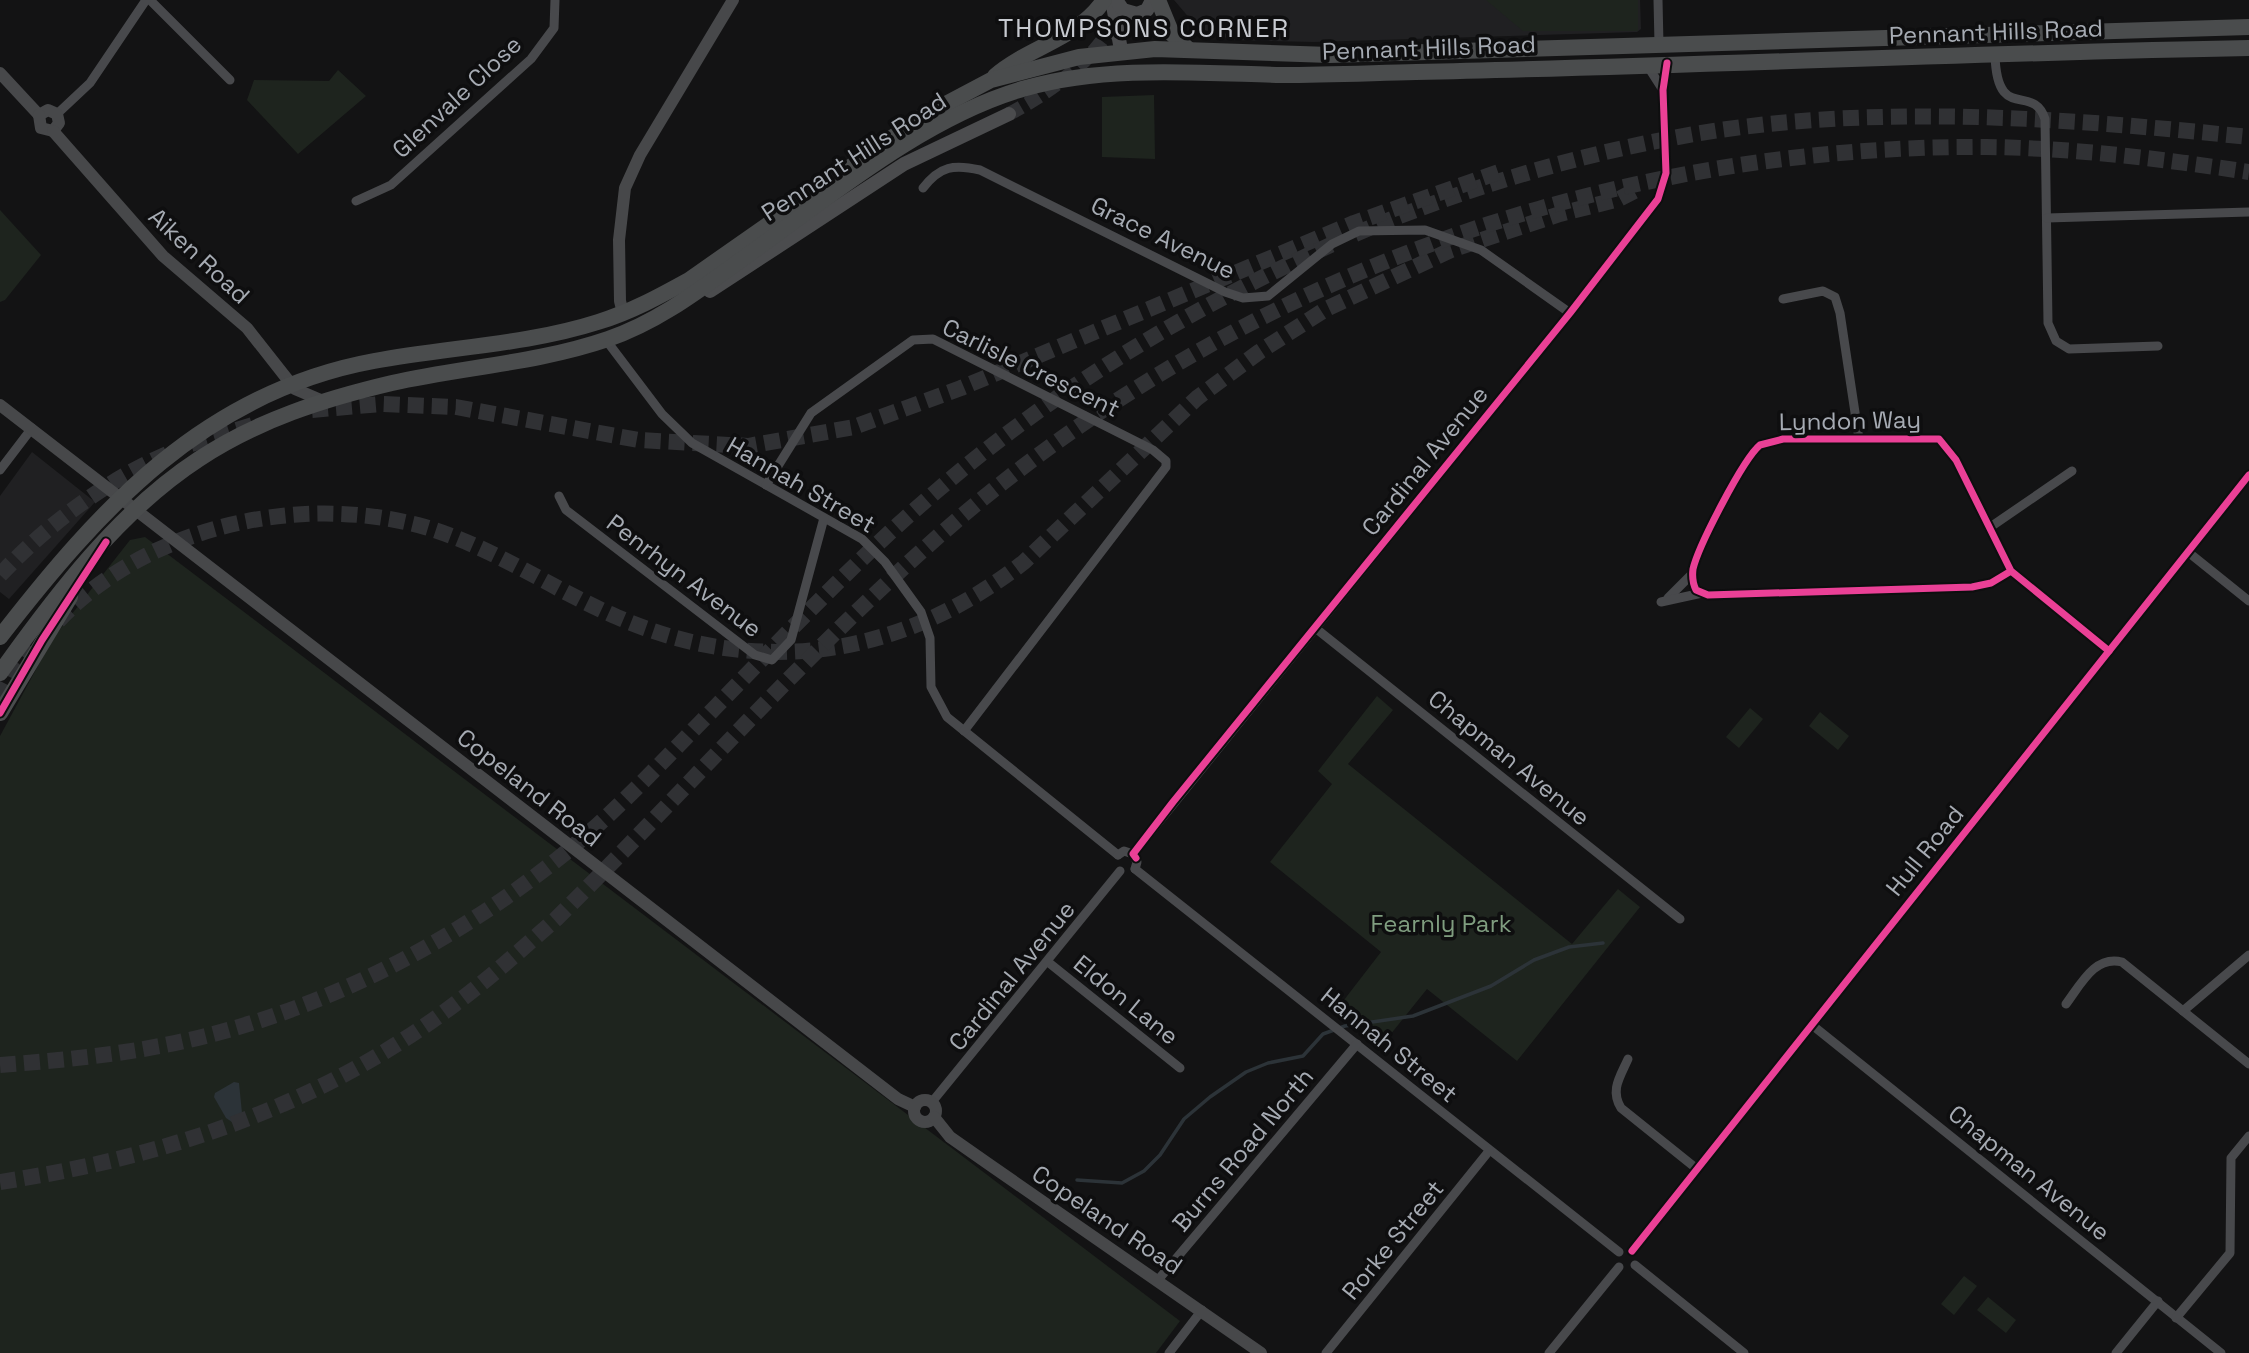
<svg xmlns="http://www.w3.org/2000/svg" width="2249" height="1353" font-family="'Space Grotesk',sans-serif">
<style>
.built{fill:#202022}
.green{fill:#1e241e}
.water{fill:#2c3338}
.lines{fill:none;stroke-linecap:round;stroke-linejoin:round}
.stream{stroke:#2c3338;stroke-width:3.5}
.primary-tunnel{stroke:#303134;stroke-width:14;stroke-dasharray:14 7;stroke-linecap:butt}
.highway-tunnel{stroke:#303134;stroke-width:16;stroke-dasharray:16 8;stroke-linecap:butt}
.street{stroke:#48494c;stroke-width:9}
.secondary{stroke:#47484a;stroke-width:12}
.primary{stroke:#4b4c4e;stroke-width:14}
.highway{stroke:#4a4c4d;stroke-width:16}
.cycleway-casing{stroke:#0e0e0f;stroke-width:11}
.cycleway{stroke:#ea4096;stroke-width:7}
.labels{text-anchor:middle;stroke-width:7;stroke-linejoin:round;paint-order:stroke}
.street-label{font-size:24px;fill:#a6abb3;stroke:#0e0e0f}
.park-label{font-size:24px;fill:#7f9d7f;stroke:#0e0e0f}
.neighbourhood-label{font-size:26px;letter-spacing:2px;fill:#c7cad0;stroke:#0e0e0f}
</style>
<rect width="100%" height="100%" fill="#131314"/>
<!-- built -->
<g class="built">
<polygon points="1174,0 1640,0 1641,29 1637,32 1314,42 1232,40 1197,27"/>
<polygon points="32,452 95,502 9,599 0,592 0,496"/>
</g>
<!-- green -->
<g class="green">
<polygon points="1486,0 1638,0 1638,31 1523,31"/>
<polygon points="338,70 366,96 298,154 247,100 254,80 329,81"/>
<polygon points="1154,95 1155,159 1102,157 1102,97"/>
<polygon points="0,210 41,255 5,300 0,302"/>
<polygon points="145,537 1180,1321 1156,1353 0,1353 0,736 53,638 130,540"/>
<polygon points="1377,696 1393,710 1348,764 1572,944 1618,889 1640,907 1517,1061 1427,989 1382,1045 1337,1009 1381,952 1270,862 1332,784 1318,771"/>
<polygon points="1750,708 1763,719 1739,748 1726,737"/>
<polygon points="1820,712 1849,736 1838,750 1809,726"/>
<polygon points="1964,1276 1977,1286 1954,1315 1941,1304"/>
<polygon points="1988,1297 2016,1320 2006,1333 1977,1310"/>
</g>
<!-- water -->
<polygon class="water" points="234,1082 239,1083 243,1123 238,1126 226,1118 214,1097 215,1093"/>
<g class="lines">
<!-- stream -->
<polyline class="stream" points="1077,1180 1122,1183 1144,1171 1160,1155 1184,1119 1210,1097 1246,1072 1268,1063 1303,1056 1323,1034 1345,1026 1413,1016 1491,986 1534,960 1569,947 1603,943"/>
<!-- primary-tunnel -->
<path class="primary-tunnel" d="M 1009,114 C 1052,91 1097,59 1118,15"/>
<!-- highway-tunnel -->
<g class="highway-tunnel">
<path d="M 1355,234 C 1486,179 1638,136 1779,123 C 1935,108 2094,121 2249,137"/>
<polyline points="312,410 382,404 456,407 639,440 748,446 854,427 961,388 1354,223 1499,172"/>
<polyline points="191,444 253,425"/>
<path d="M 0,575 C 47,525 104,482 167,454"/>
<path d="M 58,621 C 147,526 301,492 425,527 C 493,547 552,589 617,617 C 759,679 902,657 1024,562 L 1197,398 L 1259,352 L 1326,309 L 1451,250 L 1560,214 L 1619,199 L 1638,189"/>
<polyline points="0,699 13,673 33,648"/>
<path d="M 0,1065 C 53,1061 107,1056 160,1046 C 313,1017 457,943 576,844 C 621,806 662,762 703,720 C 780,641 855,560 939,489 C 1057,387 1193,307 1335,243"/>
<path d="M 0,1182 C 165,1157 320,1106 455,1004 C 490,978 523,948 556,919 C 697,780 828,626 981,500 C 1263,269 1623,145 1986,147 C 2075,148 2162,159 2249,172"/>
</g>
<!-- street -->
<g class="street">
<polyline points="150,0 230,80"/>
<polyline points="1658,0 1659,44"/>
<path d="M 1995,55 C 1997,124 2033,82 2045,119 L 2048,323 L 2056,341 L 2069,349 L 2158,346"/>
<polyline points="1647,65 1663,90"/>
<polyline points="57,114 90,83 146,0"/>
<path d="M 923,188 C 940,166 954,164 980,170 L 1225,292 L 1243,298 L 1268,296 L 1332,244 L 1359,231 L 1425,230 L 1481,250 L 1570,313"/>
<polyline points="356,201 391,185 531,59 554,28 555,0"/>
<polyline points="2047,218 2249,212"/>
<polyline points="1783,299 1823,291 1835,297 1840,313 1859,439"/>
<polyline points="606,340 662,414 692,443 862,539 885,562 921,612 930,638 931,687 947,717 1118,855"/>
<polyline points="0,470 32,428"/>
<polyline points="766,485 811,413 913,340 933,339 1153,450 1166,461 1166,467 964,731"/>
<polyline points="559,496 566,510 755,655 772,660 791,640 824,518"/>
<polyline points="1989,528 2072,471"/>
<polyline points="2188,552 2249,601"/>
<path d="M 2011,571 L 1991,583 L 1972,587 L 1708,595 L 1696,590 C 1693,584 1692,577 1693,569 C 1698,547 1743,459 1760,445 L 1783,439 L 1939,439 L 1956,460 L 2011,571 L 2109,651"/>
<polyline points="1668,598 1693,573"/>
<polyline points="1661,602 1702,593"/>
<polyline points="1314,627 1680,919"/>
<polyline points="1133,854 1570,313 1658,199 1666,173 1663,90 1667,63"/>
<polyline points="1118,855 1124,851 1133,854 1137,862 1135,869"/>
<polyline points="1135,869 1619,1252"/>
<polyline points="1048,962 1180,1068"/>
<path d="M 2066,1004 C 2081,984 2095,955 2122,962 L 2249,1064"/>
<polyline points="2183,1011 2249,955"/>
<polyline points="1812,1025 2221,1353"/>
<path d="M 1628,1059 C 1620,1077 1610,1090 1621,1108 L 1697,1169"/>
<polyline points="932,1102 1120,871"/>
<polyline points="1632,1251 2249,475"/>
<polyline points="1635,1265 1744,1353"/>
<polyline points="1158,1280 1357,1044"/>
<polyline points="2176,1318 2230,1253 2231,1158 2249,1136"/>
<polyline points="1169,1353 1202,1310"/>
<polyline points="1326,1353 1489,1151"/>
<polyline points="1549,1353 1619,1267"/>
<polyline points="2116,1353 2158,1301"/>
</g>
<!-- secondary -->
<g class="secondary">
<polyline points="0,73 39,115"/>
<polyline points="39,115 48,110 57,114 59,123 53,131"/>
<polyline points="39,115 41,128 53,131"/>
<polyline points="53,131 163,256 247,328 295,389 323,401"/>
<polyline points="623,313 620,301 619,240 625,188 640,155 733,0"/>
<polyline points="0,405 898,1099 915,1107"/>
<circle cx="925" cy="1111" r="11"/>
<polyline points="934,1117 950,1137 990,1165 1261,1353"/>
</g>
<!-- primary -->
<g class="primary">
<polyline points="1112,0 1121,50"/>
<polyline points="1116,0 1123,10 1137,14 1147,10 1152,0"/>
<polyline points="710,291 904,164 1009,114"/>
</g>
<!-- highway -->
<g class="highway">
<polyline points="1158,0 1172,34 1188,49"/>
<path d="M 995,76 C 1030,46 1078,39 1104,0"/>
<path d="M 0,637 C 100,508 205,392 374,361 C 448,347 526,345 598,322 C 631,312 660,296 689,280 L 923,116 L 991,80 L 1079,57 L 1155,49 L 1330,55 L 2249,27"/>
<path d="M 0,673 C 55,596 119,511 199,459 C 258,420 324,399 392,383 C 464,367 538,363 608,339 C 655,323 694,294 734,265 C 822,203 922,117 1026,88 C 1106,65 1199,73 1282,75 C 1327,75 1372,73 1416,72 C 1694,66 1971,53 2249,48"/>
<polyline points="0,713 70,597"/>
</g>
<defs>
<g id="cycleway">
<path d="M 2011,571 L 1991,583 L 1972,587 L 1708,595 L 1696,590 C 1693,584 1692,577 1693,569 C 1698,547 1743,459 1760,445 L 1783,439 L 1939,439 L 1956,460 L 2011,571 L 2109,651"/>
<polyline points="0,713 42,640 106,542"/>
<polyline points="1136,858 1133,854 1173,802 1570,313 1658,199 1666,173 1663,90 1667,63"/>
<polyline points="1632,1251 2249,475"/>
</g>
</defs>
<!-- cycleway casing -->
<use href="#cycleway" class="cycleway-casing"/>
<!-- cycleway -->
<use href="#cycleway" class="cycleway"/>
</g>
<g class="labels">
<!-- street labels -->
<g class="street-label">
<text transform="translate(1996 32) rotate(-2)" y="8">Pennant Hills Road</text>
<text transform="translate(1429 48) rotate(-2)" y="8">Pennant Hills Road</text>
<text transform="translate(457 97) rotate(-43)" y="8">Glenvale Close</text>
<text transform="translate(854 157) rotate(-33)" y="8">Pennant Hills Road</text>
<text transform="translate(1163 238) rotate(26)" y="8">Grace Avenue</text>
<text transform="translate(199 256) rotate(43)" y="8">Aiken Road</text>
<text transform="translate(1031 368) rotate(26)" y="8">Carlisle Crescent</text>
<text transform="translate(1850 421) rotate(-1)" y="8">Lyndon Way</text>
<text transform="translate(1425 461) rotate(-51)" y="8">Cardinal Avenue</text>
<text transform="translate(801 485) rotate(30)" y="8">Hannah Street</text>
<text transform="translate(684 576) rotate(37)" y="8">Penrhyn Avenue</text>
<text transform="translate(1509 758) rotate(39)" y="8">Chapman Avenue</text>
<text transform="translate(529 788) rotate(38)" y="8">Copeland Road</text>
<text transform="translate(1925 851) rotate(-51)" y="8">Hull Road</text>
<text transform="translate(1012 976) rotate(-51)" y="8">Cardinal Avenue</text>
<text transform="translate(1126 1000) rotate(39)" y="8">Eldon Lane</text>
<text transform="translate(1389 1045) rotate(39)" y="8">Hannah Street</text>
<text transform="translate(1243 1150) rotate(-50)" y="8">Burns Road North</text>
<text transform="translate(2029 1173) rotate(39)" y="8">Chapman Avenue</text>
<text transform="translate(1107 1220) rotate(34)" y="8">Copeland Road</text>
<text transform="translate(1393 1240) rotate(-51)" y="8">Rorke Street</text>
</g>
<!-- park labels -->
<g class="park-label">
<text x="1441" y="932">Fearnly Park</text>
</g>
<!-- neighbourhood labels -->
<g class="neighbourhood-label">
<text x="1144" y="37">THOMPSONS CORNER</text>
</g>
</g>
</svg>
